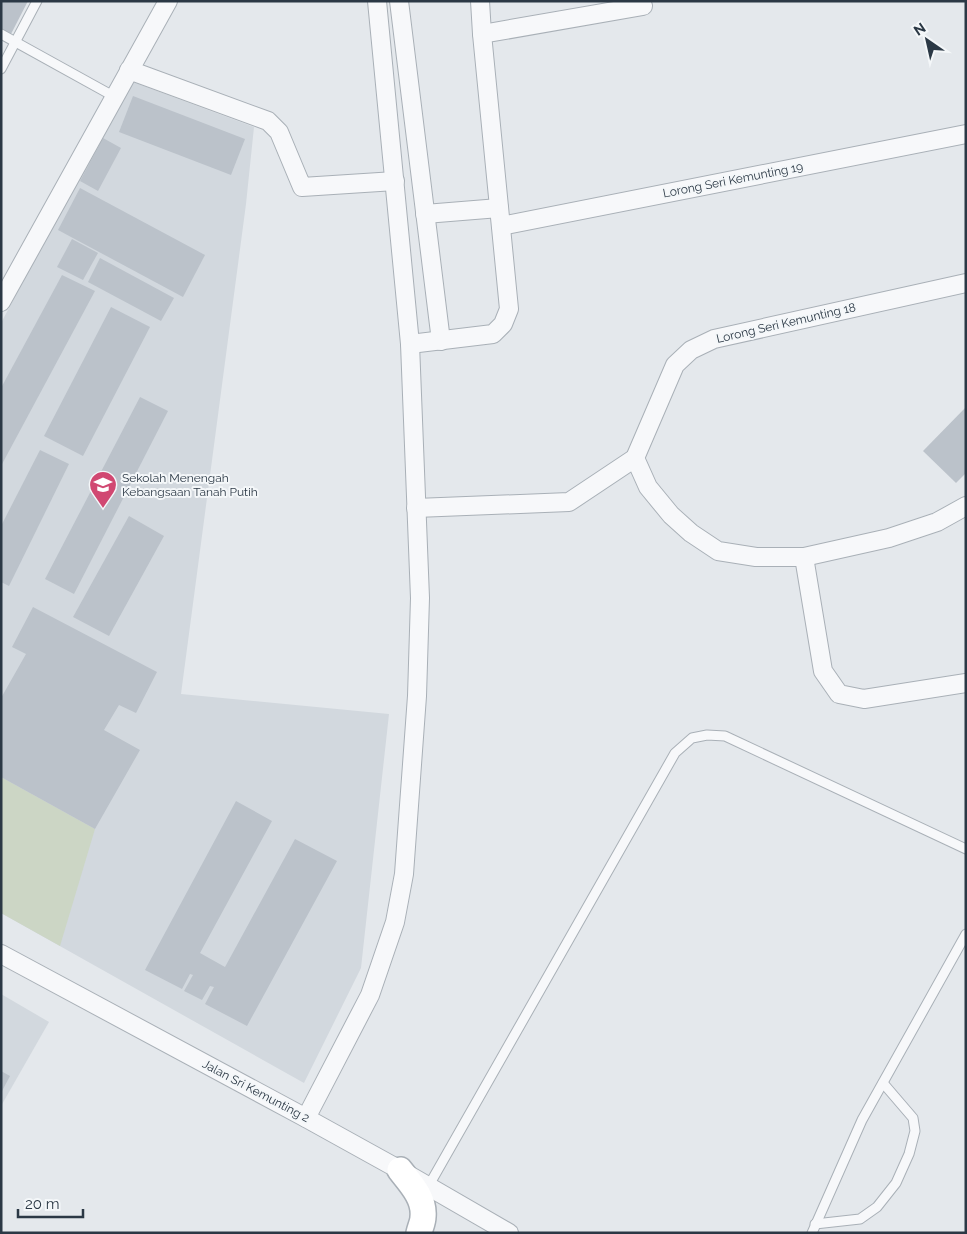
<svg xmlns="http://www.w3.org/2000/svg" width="967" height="1234" font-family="Raleway,sans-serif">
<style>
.built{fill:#d2d8de}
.pitch{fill:#ccd6c5}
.building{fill:#bbc2ca}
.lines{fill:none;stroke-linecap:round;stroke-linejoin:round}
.service-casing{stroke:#a9b0b7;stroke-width:11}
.minor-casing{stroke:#a9b0b7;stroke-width:20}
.secondary-casing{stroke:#a9b0b7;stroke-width:28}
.service{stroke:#f7f8fa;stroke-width:9}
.minor{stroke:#f7f8fa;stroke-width:18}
.secondary{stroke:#fff;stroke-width:25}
.labels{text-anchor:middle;stroke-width:4;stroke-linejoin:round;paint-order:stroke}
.street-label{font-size:12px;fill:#2b3845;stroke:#f4f7f9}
.poi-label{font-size:12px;fill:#2b3845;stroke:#f4f7f9;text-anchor:start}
</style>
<rect width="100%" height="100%" fill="#e4e8ec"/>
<!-- built -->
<g class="built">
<polygon points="130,81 254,127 246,204 181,694 389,714 361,968 304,1083 1,913 1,323"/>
<polygon points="1,994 49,1022 1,1106"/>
</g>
<!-- pitch -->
<polygon class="pitch" points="1,777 95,829 60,946 1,913"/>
<!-- building -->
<g class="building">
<polygon points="1,1 28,1 11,34 1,29"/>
<polygon points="133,96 245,139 231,175 119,132"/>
<polygon points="103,138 121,148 98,191 80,181"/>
<polygon points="80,188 205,255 183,297 58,230"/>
<polygon points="72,239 98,253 83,280 57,267"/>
<polygon points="100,258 174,298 161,321 88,282"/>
<polygon points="62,275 95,291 1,466 1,388"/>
<polygon points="111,307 150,327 83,456 44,436"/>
<polygon points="140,397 168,411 74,594 45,579"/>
<polygon points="966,407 966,473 956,483 923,451"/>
<polygon points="40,450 69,464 9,586 1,582 1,526"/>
<polygon points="129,516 164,536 109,636 73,617"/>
<polygon points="33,607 157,672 136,713 119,705 104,730 140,750 95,829 1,777 1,698 26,654 12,647"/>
<polygon points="236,801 272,821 200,953 225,967 295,839 337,861 247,1026 205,1004 214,987 210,986 202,1000 184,991 193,975 190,974 182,989 145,970"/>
<polygon points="1,1071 10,1076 1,1093"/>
</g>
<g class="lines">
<defs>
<g id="service">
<polyline points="1,34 115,97"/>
<polyline points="1,69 37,1"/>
<polyline points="428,1187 675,753 692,738 707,735 725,736 966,849"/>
<polyline points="815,1224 860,1219 877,1207 896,1183 909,1154 915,1131 913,1118 883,1083"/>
<polyline points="812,1233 862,1120 966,934"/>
</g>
<g id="minor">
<polyline points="399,1 441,341"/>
<polyline points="482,34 643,6"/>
<polyline points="129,70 268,121 279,132 302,187 395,181"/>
<polyline points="425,214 499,208"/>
<polyline points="501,226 966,134"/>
<polyline points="1,302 168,1"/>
<polyline points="410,344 493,334 503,324 509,309 482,34 480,1"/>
<polyline points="635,458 648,487 671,515 691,533 718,551 756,557 804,557 889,538 937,522 966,506"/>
<polyline points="416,508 569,502 635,458 675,365 691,350 714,339 966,283"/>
<polyline points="804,557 823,671 839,694 864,699 966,683"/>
<polyline points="1,954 306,1118 400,1170 509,1233"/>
<polyline points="306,1118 370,995 395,922 404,874 417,696 420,598 410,344 377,1"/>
</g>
<path id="secondary" d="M 400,1170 C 410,1183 425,1198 423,1217 C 423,1222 420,1228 419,1233"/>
</defs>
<!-- service casing -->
<use href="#service" class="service-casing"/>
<!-- minor casing -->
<use href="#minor" class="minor-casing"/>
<!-- secondary casing -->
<use href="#secondary" class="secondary-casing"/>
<!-- service -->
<use href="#service" class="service"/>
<!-- minor -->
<use href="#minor" class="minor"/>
<!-- secondary -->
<use href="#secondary" class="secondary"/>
</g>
<!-- icons -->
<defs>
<symbol id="school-pin" viewBox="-11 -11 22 30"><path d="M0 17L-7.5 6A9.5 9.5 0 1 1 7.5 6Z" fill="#d14872" stroke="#f4f7f9"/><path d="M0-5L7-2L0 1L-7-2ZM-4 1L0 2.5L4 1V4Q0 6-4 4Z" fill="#fff"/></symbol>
</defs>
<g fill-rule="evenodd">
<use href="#school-pin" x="87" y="469" width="32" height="43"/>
</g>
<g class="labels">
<!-- street labels -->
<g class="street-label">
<text transform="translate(733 180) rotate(-11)" y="4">Lorong Seri Kemunting 19</text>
<text transform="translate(786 323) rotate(-13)" y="4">Lorong Seri Kemunting 18</text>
<text transform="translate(256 1091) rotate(28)" y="4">Jalan Sri Kemunting 2</text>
</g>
<!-- poi labels -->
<g class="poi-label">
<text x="122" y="482">Sekolah Menengah<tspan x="122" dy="14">Kebangsaan Tanah Putih</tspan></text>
</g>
</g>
<!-- border -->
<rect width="967" height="1234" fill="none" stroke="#2b3845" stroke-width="5"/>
<!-- north arrow -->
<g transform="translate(927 40) rotate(326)" stroke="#f4f7f9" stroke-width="4" paint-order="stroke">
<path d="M0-4L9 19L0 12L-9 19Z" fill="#2b3845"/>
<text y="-8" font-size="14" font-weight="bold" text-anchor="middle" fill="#2b3845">N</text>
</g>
<!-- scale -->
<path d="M18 1209v8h65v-8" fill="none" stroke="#2b3845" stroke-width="2.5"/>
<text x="25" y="1209" font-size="15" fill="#2b3845" stroke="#f4f7f9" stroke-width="4" paint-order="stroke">20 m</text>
</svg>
